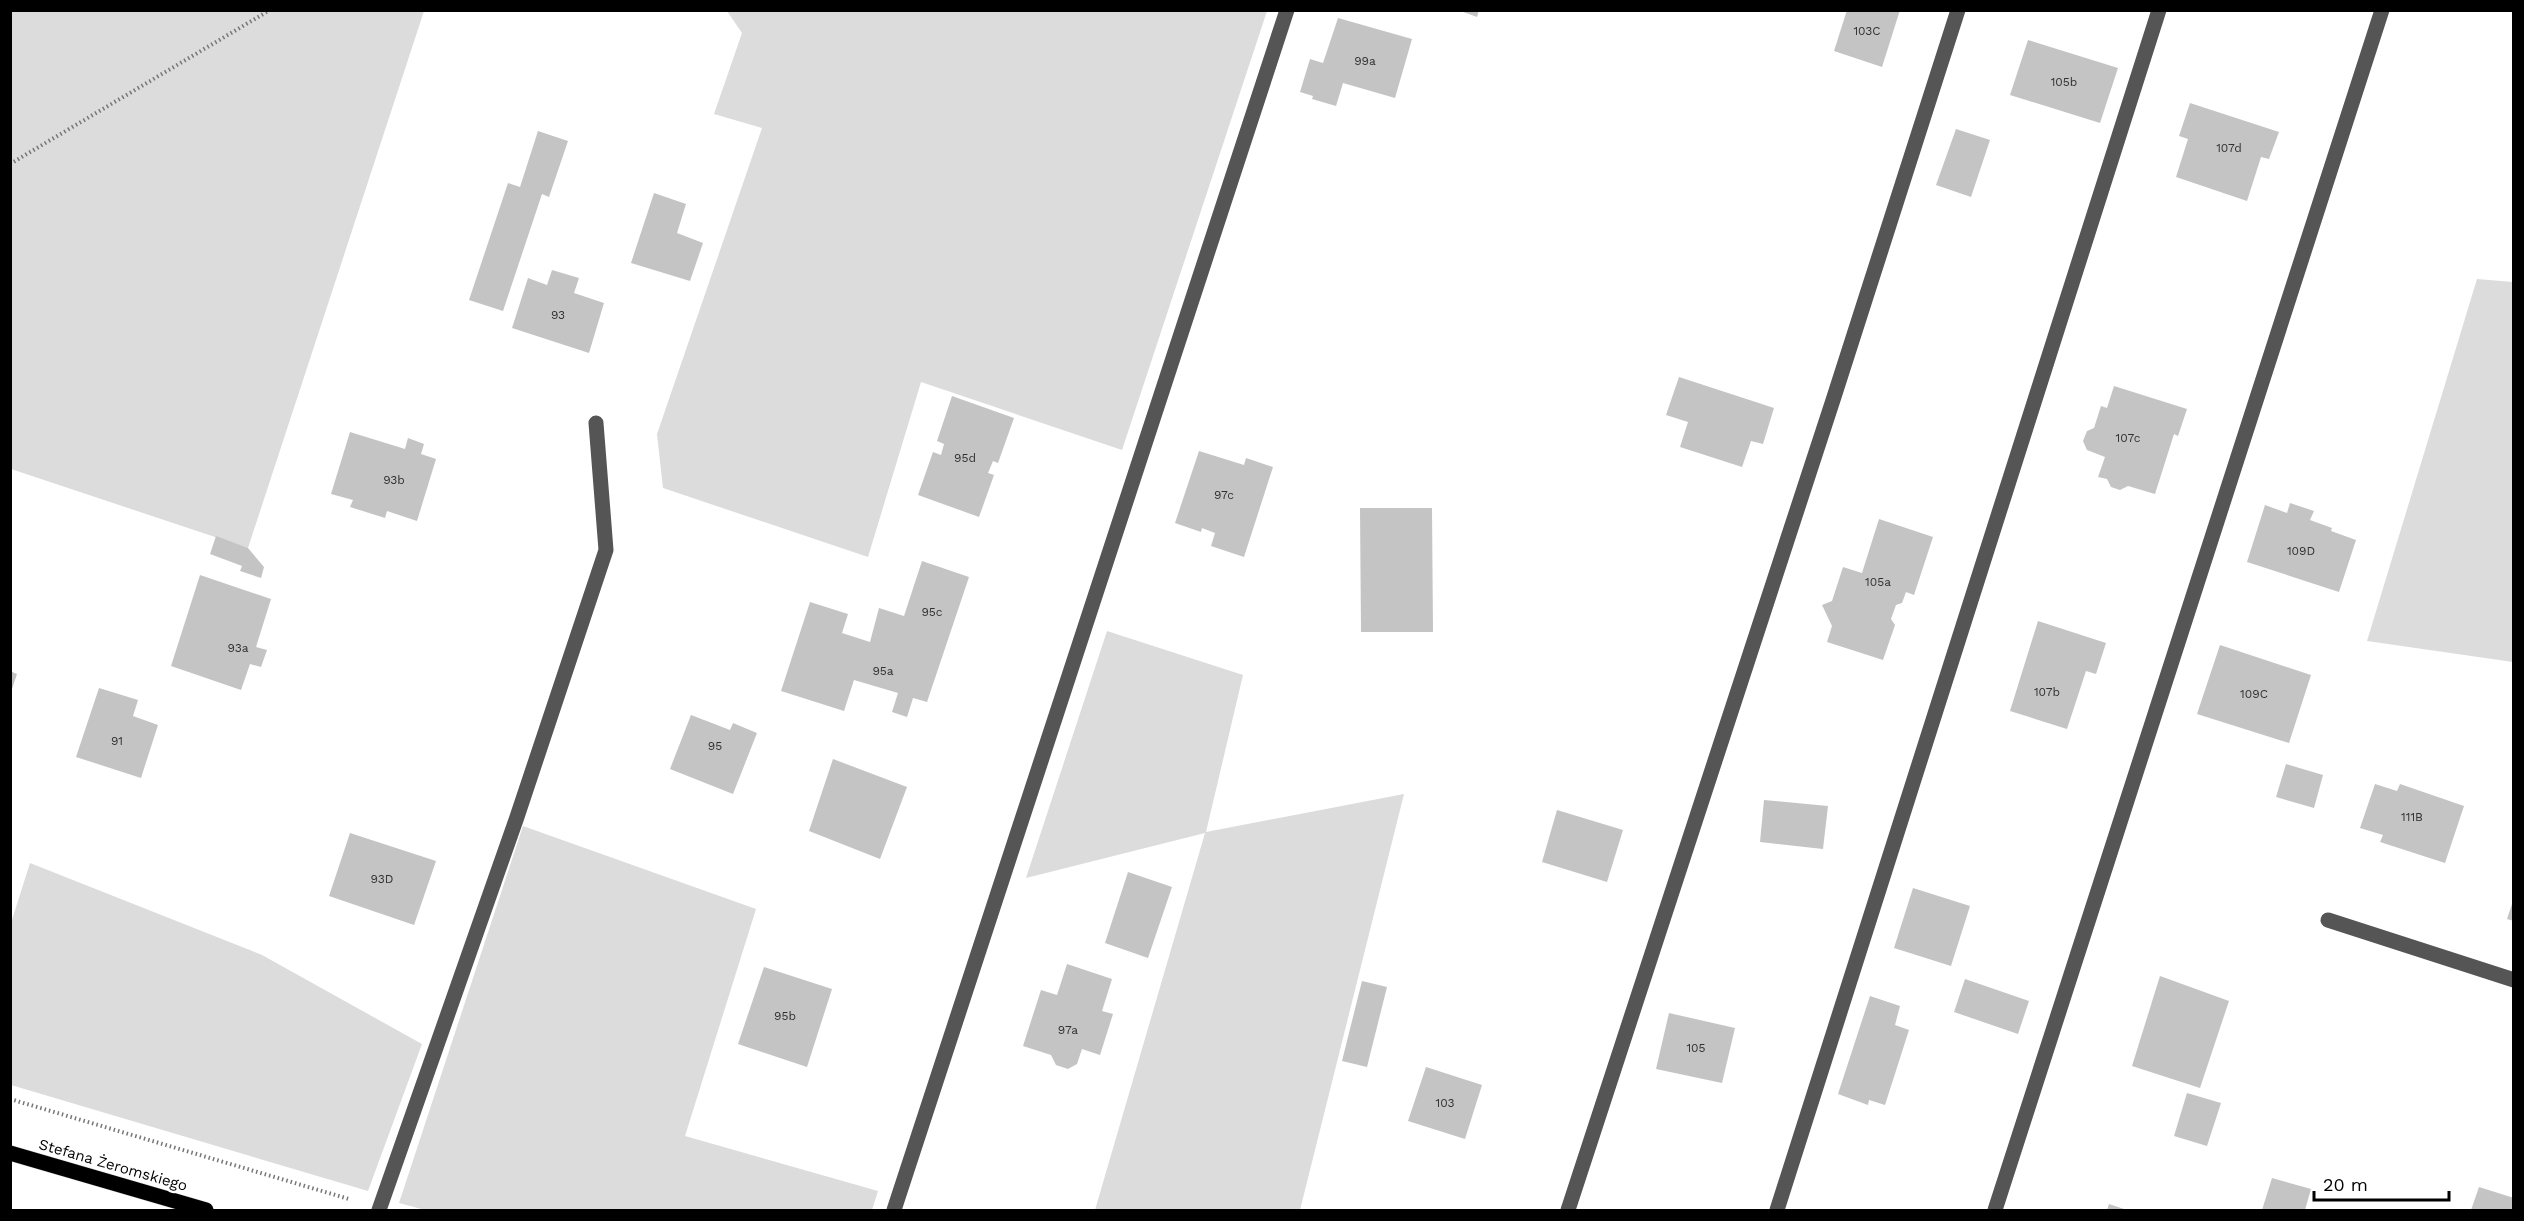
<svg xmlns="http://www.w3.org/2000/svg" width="2524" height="1221" font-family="'Work Sans',sans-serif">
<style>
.green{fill:#dcdcdc}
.building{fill:#c4c4c4}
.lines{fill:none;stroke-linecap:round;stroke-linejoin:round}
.major-casing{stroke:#dbdbdb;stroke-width:16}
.path{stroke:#777;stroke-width:4;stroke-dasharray:1.5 3;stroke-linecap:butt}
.minor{stroke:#555;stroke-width:15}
.major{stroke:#000;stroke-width:15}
.labels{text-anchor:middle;stroke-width:5;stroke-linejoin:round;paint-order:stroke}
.number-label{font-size:12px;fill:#313131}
.street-label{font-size:15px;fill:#000;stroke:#fff}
</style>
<rect width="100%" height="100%" fill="#fff"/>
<!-- green -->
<g class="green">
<polygon points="10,11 424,11 248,548 11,469"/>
<polygon points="727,11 1267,11 1122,450 921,382 868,557 663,488 657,434 762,128 714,114 742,33"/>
<polygon points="2477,279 2513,282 2513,662 2367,641"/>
<polygon points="1107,631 1243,675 1206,832 1404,794 1300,1210 1095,1210 1205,833 1026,878"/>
<polygon points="523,826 756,909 685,1136 878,1191 872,1210 425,1210 399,1203"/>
<polygon points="30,863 262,955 422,1044 368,1191 11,1085 11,923"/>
</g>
<!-- building -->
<g class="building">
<polygon points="1458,10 1479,10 1477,17"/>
<polygon points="1847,10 1900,10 1882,67 1834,51"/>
<polygon points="1338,18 1412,39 1395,98 1343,83 1336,106 1312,99 1313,96 1300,92 1310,59 1323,63"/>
<polygon points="2028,40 2118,68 2100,123 2010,95"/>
<polygon points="2190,103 2279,132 2269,159 2261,157 2247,201 2176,177 2188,139 2179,136"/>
<polygon points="1956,129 1990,140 1971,197 1936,185"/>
<polygon points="538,131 568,141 549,197 542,194 503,311 469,300 508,183 520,187"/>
<polygon points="654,193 686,204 677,233 703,243 690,281 631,263"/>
<polygon points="552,270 579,278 574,293 604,303 589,353 512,328 528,278 547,285"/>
<polygon points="1679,377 1774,408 1763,444 1751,441 1742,467 1680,447 1688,422 1666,415"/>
<polygon points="2114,386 2187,409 2178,436 2174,434 2155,494 2128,486 2120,490 2111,487 2107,479 2098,477 2105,457 2087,450 2083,441 2087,431 2094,428 2101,406 2107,408"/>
<polygon points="952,396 1014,418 998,463 993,461 988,473 994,475 979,517 918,495 933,452 941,455 944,444 937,441"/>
<polygon points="350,432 405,449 408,438 424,444 421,454 436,459 417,521 387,511 385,518 350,507 353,500 331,494"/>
<polygon points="1199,451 1244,465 1246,458 1273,467 1244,557 1211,546 1215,533 1202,528 1201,532 1175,523"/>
<polygon points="2290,503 2314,511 2310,520 2332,528 2331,531 2356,540 2339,592 2247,562 2265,505 2287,513"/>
<polygon points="1360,508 1432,508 1433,632 1361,632"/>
<polygon points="1879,519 1933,537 1914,595 1906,592 1902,603 1896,605 1891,619 1895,625 1883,660 1827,642 1832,626 1822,605 1832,601 1843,567 1862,573"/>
<polygon points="216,536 248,548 264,567 261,578 240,571 242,566 210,554"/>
<polygon points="922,561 969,577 927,702 913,698 907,717 892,712 898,693 854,680 844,711 781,691 810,602 848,614 842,633 870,642 879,608 904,616"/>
<polygon points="200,575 271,599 256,647 267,650 261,667 250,664 241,690 171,666"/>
<polygon points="2038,621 2106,643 2096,674 2086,671 2067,729 2010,711"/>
<polygon points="2220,645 2311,675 2289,743 2197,714"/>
<polygon points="10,671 17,674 11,692 10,692"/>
<polygon points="99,688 138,700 133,716 158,725 141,778 76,757"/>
<polygon points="691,715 730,730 733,723 757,733 733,794 670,769"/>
<polygon points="833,759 907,787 880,859 809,831"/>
<polygon points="2286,764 2323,775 2314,808 2276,797"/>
<polygon points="2375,784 2397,791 2400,784 2464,806 2445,863 2380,842 2383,835 2360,828"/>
<polygon points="1764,800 1828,806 1823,849 1760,842"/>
<polygon points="1557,810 1623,830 1607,882 1542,862"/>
<polygon points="350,833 436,861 414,925 329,896"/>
<polygon points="1128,872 1172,887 1148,958 1105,943"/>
<polygon points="1913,888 1970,906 1951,966 1894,948"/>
<polygon points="2513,901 2514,901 2514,921 2507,919"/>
<polygon points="1067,964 1112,979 1102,1011 1113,1014 1100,1055 1082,1049 1077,1064 1068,1069 1056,1065 1051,1055 1023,1046 1041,990 1057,995"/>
<polygon points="764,967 832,989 807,1067 738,1044"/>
<polygon points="2160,976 2229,1001 2200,1088 2132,1066"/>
<polygon points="1965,979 2029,1001 2018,1034 1954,1012"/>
<polygon points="1362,981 1387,987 1367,1067 1342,1061"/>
<polygon points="1870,996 1900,1006 1895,1025 1909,1030 1885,1105 1869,1100 1868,1105 1838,1094"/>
<polygon points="1669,1013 1735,1028 1722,1083 1656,1069"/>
<polygon points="1426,1067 1482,1085 1465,1139 1408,1121"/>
<polygon points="2187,1093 2221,1103 2207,1146 2174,1136"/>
<polygon points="2272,1178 2311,1189 2305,1210 2262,1210"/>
<polygon points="2479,1187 2514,1198 2514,1210 2471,1210"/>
<polygon points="2109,1204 2127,1210 2107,1210"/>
</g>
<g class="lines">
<defs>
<polyline id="major" points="10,1153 206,1210"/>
</defs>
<!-- major casing -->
<use href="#major" class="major-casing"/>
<!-- path -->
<g class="path">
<polyline points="10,164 270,10"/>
<polyline points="10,1099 349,1199"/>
</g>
<!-- minor -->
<g class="minor">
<polyline points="2328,920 2514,980"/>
<polyline points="379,1210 517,817 606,550 596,423"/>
<polyline points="894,1210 1287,10"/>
<polyline points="1568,1210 1834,397 1958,10"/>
<polyline points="1777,1210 2159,10"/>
<polyline points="1995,1210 2382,10"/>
</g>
<!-- major -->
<use href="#major" class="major"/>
</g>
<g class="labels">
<!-- number labels -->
<g class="number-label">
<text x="1867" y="35">103C</text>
<text x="1365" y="65">99a</text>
<text x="2064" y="86">105b</text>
<text x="2229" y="152">107d</text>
<text x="558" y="319">93</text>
<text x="2128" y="442">107c</text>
<text x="965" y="462">95d</text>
<text x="394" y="484">93b</text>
<text x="1224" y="499">97c</text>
<text x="2301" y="555">109D</text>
<text x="1878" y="586">105a</text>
<text x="932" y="616">95c</text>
<text x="238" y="652">93a</text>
<text x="883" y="675">95a</text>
<text x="2047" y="696">107b</text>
<text x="2254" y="698">109C</text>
<text x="117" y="745">91</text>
<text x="715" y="750">95</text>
<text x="2412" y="821">111B</text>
<text x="382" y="883">93D</text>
<text x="785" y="1020">95b</text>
<text x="1068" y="1034">97a</text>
<text x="1696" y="1052">105</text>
<text x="1445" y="1107">103</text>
</g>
<!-- street labels -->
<g class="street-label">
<text transform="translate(113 1165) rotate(16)" y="5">Stefana Żeromskiego</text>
</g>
</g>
<!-- border -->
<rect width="2524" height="1221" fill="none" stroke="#000000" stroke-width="24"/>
<!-- scale -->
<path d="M2314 1191v9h135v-9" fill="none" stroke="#000000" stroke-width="3"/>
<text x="2323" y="1191" font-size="18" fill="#000000" stroke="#ffffff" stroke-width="4.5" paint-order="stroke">20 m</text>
</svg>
